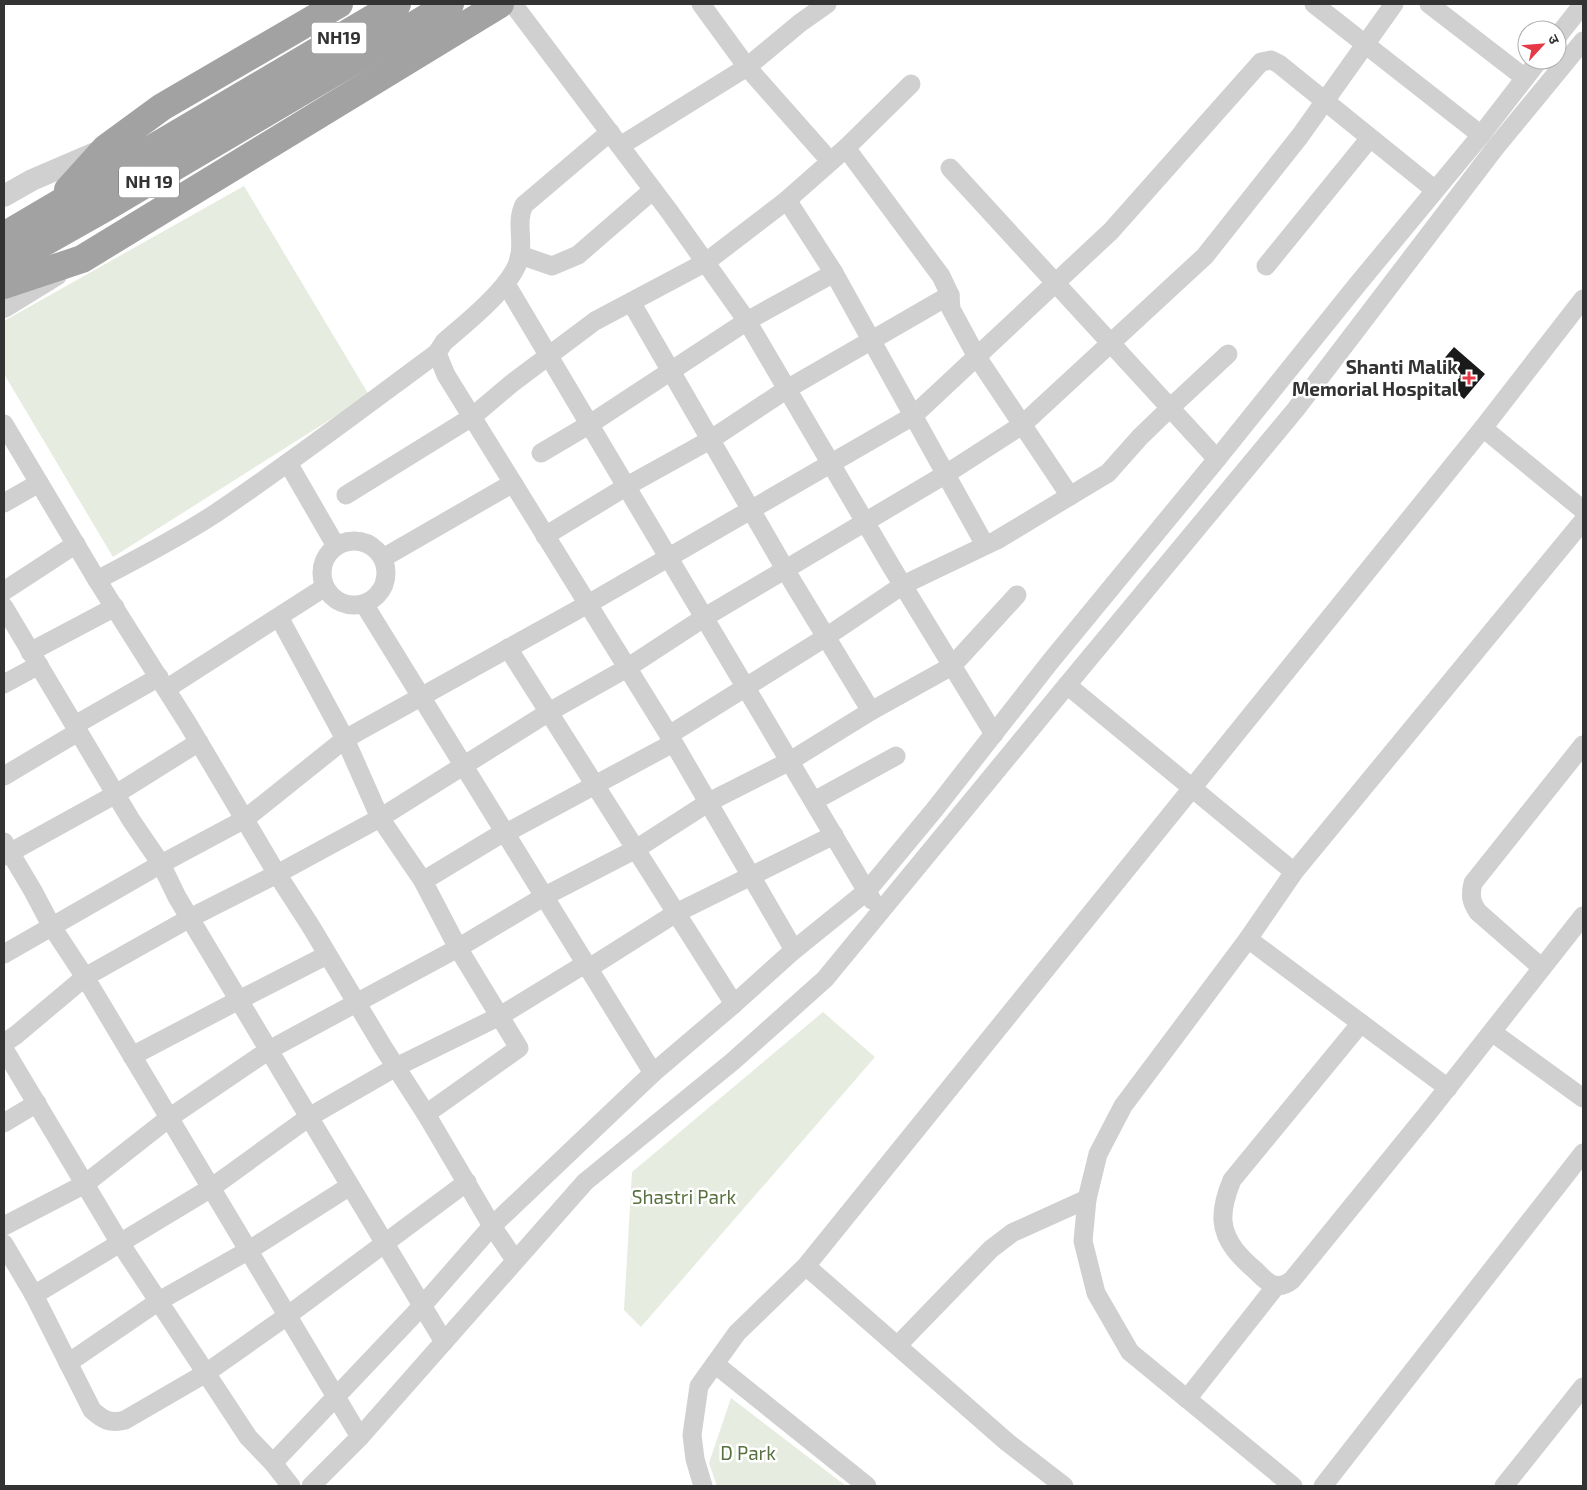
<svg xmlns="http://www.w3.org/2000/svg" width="1587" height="1490" font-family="'Exo 2','Noto Sans Devanagari',sans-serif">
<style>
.green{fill:#e6ecdf}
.building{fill:#1a1a1a}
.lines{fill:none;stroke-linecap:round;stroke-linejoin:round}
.minor{stroke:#d0d0d0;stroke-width:19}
.tertiary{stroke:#d0d0d0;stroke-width:22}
.trunk{stroke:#a2a2a2;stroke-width:28}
.poi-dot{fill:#e63946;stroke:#fff;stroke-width:2}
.labels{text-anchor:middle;stroke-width:5;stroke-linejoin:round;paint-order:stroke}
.shield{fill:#fff;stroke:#707070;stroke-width:1}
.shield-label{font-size:18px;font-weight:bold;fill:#333}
.poi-label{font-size:19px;font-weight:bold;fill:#333;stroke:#fff;text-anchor:end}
.park-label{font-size:19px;fill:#56703f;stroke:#fff}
</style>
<rect width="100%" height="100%" fill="#fff"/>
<!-- green -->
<g class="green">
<polygon points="244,186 369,395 113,557 4,374 4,321"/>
<polygon points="823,1012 875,1057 641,1327 624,1310 632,1172"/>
<polygon points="731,1398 846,1486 717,1486 709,1463"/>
</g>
<!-- building -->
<polygon class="building" points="1454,347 1485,374 1464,399 1451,388 1460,377 1442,361"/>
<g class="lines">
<!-- minor -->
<g class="minor">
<polyline points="513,4 669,211 747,321 891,566 994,734"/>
<polyline points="701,4 747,67 823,153"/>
<polyline points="1314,4 1481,135"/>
<polyline points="1429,4 1525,78"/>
<polyline points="1557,37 1583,4"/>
<path d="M 610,132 L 524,205 C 516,221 523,238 520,255 C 516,284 466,323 444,342 L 437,353 L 446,375 L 669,735 L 794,950"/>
<polyline points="620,146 747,67 800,23 827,4"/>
<polyline points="846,148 941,276 950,295 951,309 977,357 1070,496"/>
<polyline points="950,168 1217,459"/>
<polyline points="787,200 834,273 985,545"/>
<polyline points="519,258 520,255 552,266 578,255 653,190"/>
<polyline points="1266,266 1370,138"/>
<polyline points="506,284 872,900"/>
<polyline points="631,302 792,581 871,711"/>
<polyline points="4,424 97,580 188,724 277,874 310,925 383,1047 426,1114 492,1226 515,1260"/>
<polyline points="1483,428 1583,510"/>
<polyline points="541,453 590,424 747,321 834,273"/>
<polyline points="288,463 336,546"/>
<polyline points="346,495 472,417 511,384 595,321 706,262 787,200 846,148 911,84"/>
<polyline points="4,503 39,483"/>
<polyline points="545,536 627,486 710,440 787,389 950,295"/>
<circle cx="354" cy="573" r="32"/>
<polyline points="383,558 513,483"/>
<path d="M 97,580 C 137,559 178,538 216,513 C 292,462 364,407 437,353"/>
<polyline points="4,591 76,544"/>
<polyline points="364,604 653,1073"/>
<polyline points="4,607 131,820 161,864 177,897 444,1342"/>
<polyline points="279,617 345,739 380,818 423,881 458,948 519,1048 426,1114"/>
<polyline points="508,648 734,1004"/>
<polyline points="30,652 115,607"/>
<polyline points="4,684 39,665"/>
<polyline points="1067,685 1296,409 1495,148 1583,41"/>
<polyline points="166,689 325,587"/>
<polyline points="75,725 159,677"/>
<polyline points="669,735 826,637 903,585 997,540 1108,473 1140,437 1170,408 1228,354"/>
<polyline points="4,776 78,732"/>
<polyline points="814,801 896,756"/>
<polyline points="4,842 33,891 52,927 85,977 360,1437"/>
<polyline points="4,856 116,794 199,742"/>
<polyline points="423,881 504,832 506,833 673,743"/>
<polyline points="1248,939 1448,1088"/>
<polyline points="4,954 161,864 245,819 345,739 588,604 913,416 1111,231 1261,62 1271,60 1279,64 1435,190"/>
<path d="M 1542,968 L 1478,912 C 1471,902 1470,895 1473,883 L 1583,745"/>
<path d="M 1361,1023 L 1232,1180 C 1227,1192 1222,1207 1223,1221 C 1225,1243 1241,1258 1256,1271 C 1261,1276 1267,1283 1274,1285 C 1281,1287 1287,1284 1292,1280 L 1427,1114 L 1583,916"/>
<polyline points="1492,1032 1583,1098"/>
<polyline points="4,1043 16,1035 85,977 190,918 277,874 380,818 549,712 627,668 705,617 946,474 1022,425 1205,256 1300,136 1394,4"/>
<polyline points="4,1049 120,1243 206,1373 248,1437 273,1463 291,1486"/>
<polyline points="132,1056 239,1000 327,955"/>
<polyline points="4,1123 37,1103"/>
<polyline points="4,1226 85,1184 169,1118 269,1050 458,948 545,896 636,849 709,802 790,761 871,711 952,666 1017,595"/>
<polyline points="4,1244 34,1295 211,1188 309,1117 396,1067 500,1016 580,967 589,968 676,913 834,835"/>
<polyline points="806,1266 1007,1442 1064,1486"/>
<path d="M 34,1295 L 92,1410 C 103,1420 110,1424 125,1420 L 206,1373 L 287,1316 L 467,1182"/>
<polyline points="898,1345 991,1249 1012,1233 1087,1199"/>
<polyline points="68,1363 159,1301 251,1249 350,1186"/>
<polyline points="715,1364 867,1486"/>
<polyline points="1187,1399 1276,1286"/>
<polyline points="273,1463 422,1306 492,1226 653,1073 734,1004 794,950 867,891 935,809 1050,662 1217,459 1357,285 1481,135 1539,60"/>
<polyline points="311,1486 360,1437 585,1182 732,1062 825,979 1067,685 1294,872"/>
<polyline points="703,1486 695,1459 692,1435 699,1386 737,1333 806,1266 1483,428 1583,299"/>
<polyline points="1293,1486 1130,1352 1096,1293 1083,1241 1087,1199 1098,1154 1123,1106 1248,939 1294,872 1583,521"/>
<polyline points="1323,1486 1583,1153"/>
<polyline points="1504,1486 1583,1387"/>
</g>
<!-- tertiary -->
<g class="tertiary">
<polyline points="4,196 32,180 102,150"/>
<polyline points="4,307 56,275"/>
</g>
<!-- trunk -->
<g class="trunk">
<polyline points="68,190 106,148 162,107 339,4"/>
<polyline points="4,236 397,4"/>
<polyline points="4,265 103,209 450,4"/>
<polyline points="4,285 82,259 500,4"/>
</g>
</g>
<!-- markers -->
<path class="poi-dot" d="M1466.5 370.5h5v5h5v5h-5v5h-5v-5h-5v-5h5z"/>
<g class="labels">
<!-- shield labels -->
<g class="shield">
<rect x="311.5" y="22.5" width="55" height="31" rx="4"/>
<rect x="119" y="166.5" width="60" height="31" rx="4"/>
</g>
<g class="shield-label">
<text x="339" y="44">NH19</text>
<text x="149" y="188">NH 19</text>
</g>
<!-- poi labels -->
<g class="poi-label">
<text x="1458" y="374">Shanti Malik<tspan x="1458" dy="22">Memorial Hospital</tspan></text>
</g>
<!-- park labels -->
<g class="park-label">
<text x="684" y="1204">Shastri Park</text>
<text x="748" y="1460">D Park</text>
</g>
</g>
<!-- border -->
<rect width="1587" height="1490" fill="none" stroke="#333333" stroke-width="10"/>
<!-- north arrow -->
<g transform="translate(1542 45) rotate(64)"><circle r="24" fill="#ffffff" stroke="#adadad"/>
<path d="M0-4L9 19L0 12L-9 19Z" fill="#e63946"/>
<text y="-8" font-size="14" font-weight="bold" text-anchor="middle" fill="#333333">उ</text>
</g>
</svg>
